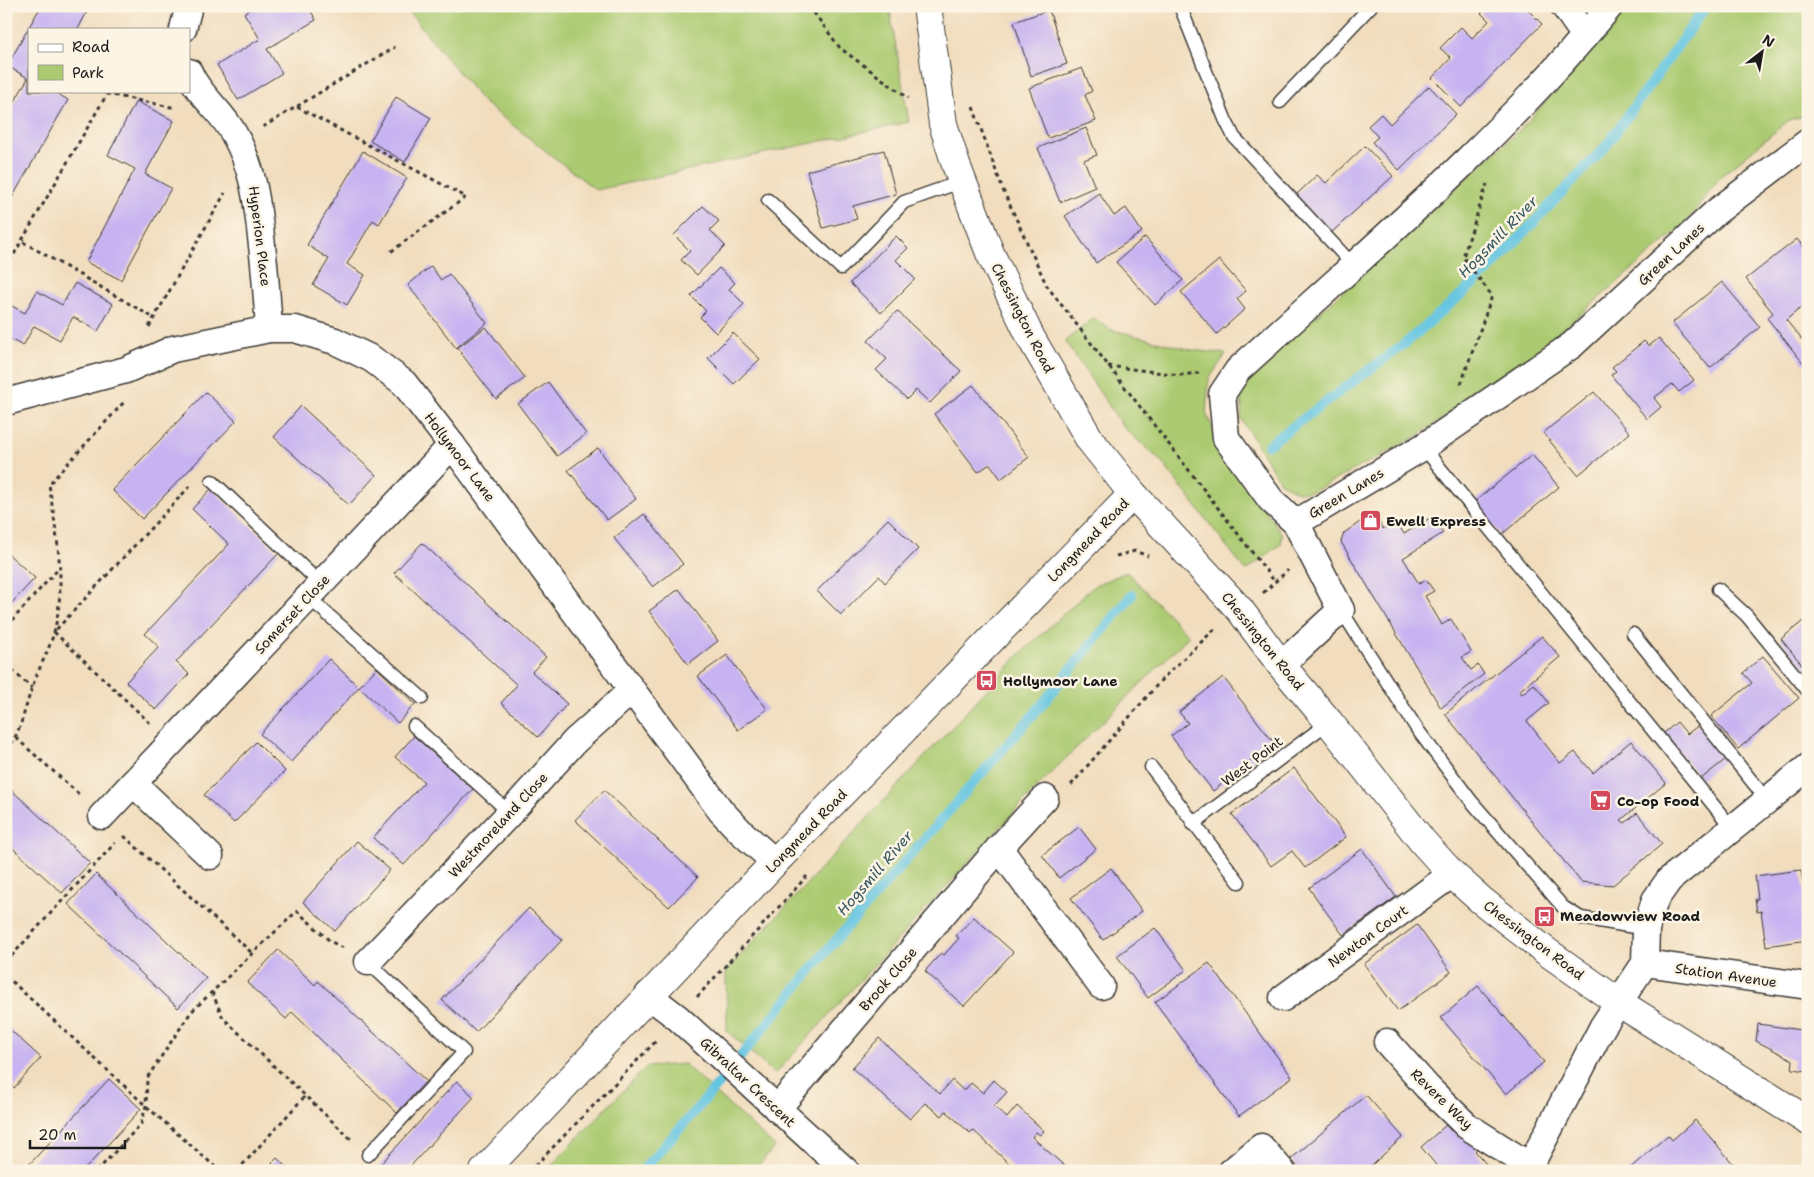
<svg xmlns="http://www.w3.org/2000/svg" width="1814" height="1177" font-family="'Shantell Sans',sans-serif">
<style>
.green{fill:#abca71;stroke:#647346}
.lines{fill:none;stroke-linecap:round;stroke-linejoin:round}
.stream{stroke:#63c5e1;stroke-width:10}
.building{fill:#c7b3f1}
.service-casing{stroke:#3c3934;stroke-width:15}
.minor-casing{stroke:#3c3934;stroke-width:29}
.tertiary-casing{stroke:#3c3934;stroke-width:30}
.secondary-casing{stroke:#3c3934;stroke-width:30}
.path{stroke:#3c3934;stroke-width:3;stroke-dasharray:4 4;stroke-linecap:butt}
.service{stroke:#fff;stroke-width:12}
.minor{stroke:#fff;stroke-width:26}
.tertiary{stroke:#fff;stroke-width:28}
.secondary{stroke:#fff;stroke-width:28}
.labels{text-anchor:middle;stroke-width:5;stroke-linejoin:round;paint-order:stroke}
.street-label{font-size:14px;fill:#1c1c1c;stroke:#fcf5e5}
.poi-label{font-size:14px;font-weight:bold;fill:#1c1c1c;stroke:#fcf5e5;text-anchor:start}
.water-label{font-size:15px;font-style:italic;fill:#355761;stroke:#fcf5e5}
</style>
<rect width="100%" height="100%" fill="#fcf5e5"/>
<filter id="ink" filterUnits="userSpaceOnUse"><feTurbulence type="fractalNoise" baseFrequency=".02" numOctaves="2"/><feDisplacementMap in="SourceGraphic" scale="10" xChannelSelector="R" yChannelSelector="G"/><feConvolveMatrix kernelMatrix="1 2 1 2 8 2 1 2 1" color-interpolation-filters="sRGB"/></filter>
<filter id="wash" filterUnits="userSpaceOnUse"><feTurbulence type="fractalNoise" baseFrequency=".0096" numOctaves="4" result="noise"/><feDisplacementMap in="SourceGraphic" scale="20" xChannelSelector="R" yChannelSelector="G"/><feGaussianBlur stdDeviation="1.12" result="paint"/><feColorMatrix in="noise" values="0 0 0 0 0 0 0 0 0 0 0 0 0 0 0 0 0 1.4 0 .05"/><feComposite in="paint" operator="in"/></filter>
<g filter="url(#wash)">
<rect width="100%" height="100%" fill="#f1ddbe"/>
<!-- green -->
<g class="green">
<polygon points="404,6 889,6 909,122 596,190 483,102"/>
<polygon points="1629,6 1808,6 1808,115 1789,120 1720,177 1686,223 1532,356 1416,437 1314,491 1297,492 1281,483 1241,419 1242,390 1267,361 1526,124"/>
<polygon points="1094,318 1109,329 1192,350 1226,354 1209,379 1206,413 1222,449 1282,534 1281,544 1246,571 1161,461 1124,428 1065,341"/>
<polygon points="1127,572 1189,636 1036,788 775,1074 727,1031 726,971 1018,656 1095,585"/>
<polygon points="684,1064 775,1147 753,1171 546,1171 646,1067"/>
</g>
<g class="lines">
<!-- stream -->
<g class="stream">
<polyline points="1268,445 1408,341 1486,273 1606,146 1706,6"/>
<polyline points="642,1171 710,1094 824,954 1039,708 1132,595"/>
</g>
</g>
<g id="blocks">
<!-- building -->
<g class="building">
<polygon points="41,6 90,6 78,29 29,29 29,91 53,91 68,100 12,198 6,195 6,117 28,78 7,66"/>
<polygon points="255,6 308,6 316,20 267,49 282,73 238,100 217,65 260,39 244,13"/>
<polygon points="1488,6 1524,6 1542,24 1461,107 1432,78 1451,58 1440,48 1461,27 1472,38 1489,21 1481,13"/>
<polygon points="1049,10 1067,64 1031,76 1014,22"/>
<polygon points="1082,68 1092,91 1085,95 1096,121 1048,138 1029,88"/>
<polygon points="1429,86 1456,114 1399,170 1372,142 1378,137 1368,126 1381,114 1390,124"/>
<polygon points="396,97 431,118 405,162 370,141"/>
<polygon points="136,101 174,121 145,174 171,188 121,280 86,262 135,169 108,155"/>
<polygon points="1086,128 1097,155 1084,160 1095,187 1060,202 1038,148"/>
<polygon points="1365,146 1393,176 1330,234 1294,197 1317,175 1326,183"/>
<polygon points="884,150 896,194 853,206 857,219 823,228 807,171"/>
<polygon points="363,151 407,178 379,224 373,220 347,264 365,275 347,305 313,285 329,259 307,245"/>
<polygon points="1099,193 1114,216 1126,208 1142,232 1096,263 1065,216"/>
<polygon points="703,206 719,221 710,230 725,246 697,275 681,260 690,251 674,235"/>
<polygon points="896,236 908,248 896,260 915,279 881,313 850,283"/>
<polygon points="1145,237 1183,280 1155,305 1116,262"/>
<polygon points="1797,239 1808,253 1808,302 1786,320 1808,347 1808,361 1804,364 1767,318 1773,313 1746,279"/>
<polygon points="1219,260 1246,291 1237,299 1245,309 1217,334 1181,292"/>
<polygon points="431,266 441,280 449,274 487,323 456,348 408,285"/>
<polygon points="719,268 735,283 729,289 744,304 716,333 700,317 706,311 691,296"/>
<polygon points="1722,282 1760,327 1710,368 1672,323"/>
<polygon points="75,283 113,304 98,331 73,317 60,340 34,326 23,346 6,337 6,303 25,313 37,291 62,305"/>
<polygon points="897,311 961,371 930,403 916,390 907,399 876,370 887,359 868,341"/>
<polygon points="486,327 525,378 496,399 457,348"/>
<polygon points="733,333 760,359 734,384 708,358"/>
<polygon points="1659,338 1694,380 1679,392 1672,384 1654,398 1661,407 1647,419 1611,375 1616,371 1612,367 1644,341 1649,346"/>
<polygon points="548,382 586,434 557,456 518,404"/>
<polygon points="973,385 1029,457 1001,479 990,464 978,472 934,414"/>
<polygon points="206,392 236,421 142,519 112,490"/>
<polygon points="1594,392 1630,433 1578,475 1543,433"/>
<polygon points="301,406 376,475 349,505 274,437"/>
<polygon points="598,448 636,499 607,520 568,470"/>
<polygon points="1532,455 1559,487 1501,535 1474,502"/>
<polygon points="211,489 279,553 176,662 189,674 156,710 126,682 159,647 145,634 229,544 192,509"/>
<polygon points="1373,513 1383,529 1396,521 1404,534 1433,516 1443,533 1403,558 1419,584 1426,580 1434,591 1425,596 1442,625 1451,619 1471,652 1462,657 1471,670 1478,665 1484,674 1441,708 1341,542 1344,533"/>
<polygon points="644,514 683,564 653,587 614,538"/>
<polygon points="888,519 918,549 885,583 879,576 841,615 817,591"/>
<polygon points="422,543 546,657 532,672 567,704 538,737 501,703 517,685 394,573"/>
<polygon points="6,552 35,578 6,609"/>
<polygon points="679,589 718,641 688,664 649,611"/>
<polygon points="1808,617 1808,672 1781,639"/>
<polygon points="1542,636 1560,657 1519,691 1522,694 1534,684 1549,703 1527,721 1560,763 1575,752 1593,773 1631,741 1666,783 1621,820 1625,823 1637,813 1662,844 1613,885 1581,882 1445,714"/>
<polygon points="727,655 767,709 738,730 698,676"/>
<polygon points="1763,656 1799,698 1738,749 1711,716 1752,683 1743,673"/>
<polygon points="329,659 359,687 291,762 260,734"/>
<polygon points="377,668 415,704 398,723 359,687"/>
<polygon points="1223,677 1274,743 1213,791 1171,736 1188,723 1179,712"/>
<polygon points="1677,722 1687,734 1699,725 1726,759 1701,779 1664,733"/>
<polygon points="414,736 473,789 404,865 373,838 424,782 395,757"/>
<polygon points="256,742 285,771 234,823 204,795"/>
<polygon points="1294,768 1346,837 1305,868 1292,851 1271,866 1232,814"/>
<polygon points="6,785 90,863 62,893 6,842"/>
<polygon points="604,790 698,877 669,907 575,820"/>
<polygon points="1079,827 1096,849 1059,878 1042,855"/>
<polygon points="357,841 390,870 335,931 303,902"/>
<polygon points="1362,849 1396,897 1343,935 1309,888"/>
<polygon points="1111,868 1142,911 1103,940 1071,898"/>
<polygon points="1801,870 1808,918 1808,940 1766,946 1761,911 1757,912 1755,899 1758,899 1755,876"/>
<polygon points="96,874 206,978 178,1008 68,904"/>
<polygon points="529,908 562,940 476,1032 442,1000"/>
<polygon points="974,917 1013,952 964,1006 925,971 941,953 944,955 959,938 956,936"/>
<polygon points="1417,925 1451,972 1398,1011 1364,964"/>
<polygon points="1155,928 1186,970 1148,998 1117,956"/>
<polygon points="278,950 315,985 318,981 426,1081 397,1113 292,1012 286,1019 247,983"/>
<polygon points="1209,963 1292,1077 1239,1116 1155,1002"/>
<polygon points="1478,986 1544,1062 1506,1094 1441,1018"/>
<polygon points="1758,1024 1808,1031 1808,1071 1792,1069 1793,1060 1756,1041"/>
<polygon points="6,1026 41,1058 14,1088 6,1080"/>
<polygon points="879,1038 940,1094 952,1080 964,1091 971,1083 983,1093 994,1080 1007,1092 994,1106 1007,1118 1017,1106 1044,1131 1040,1135 1036,1132 1032,1137 1070,1171 1017,1171 973,1130 970,1133 946,1111 942,1116 925,1103 910,1119 852,1068"/>
<polygon points="109,1079 141,1109 83,1171 23,1171"/>
<polygon points="457,1081 474,1097 406,1171 380,1171 377,1168"/>
<polygon points="1366,1095 1403,1137 1365,1171 1301,1171 1291,1159"/>
<polygon points="1695,1120 1736,1167 1732,1171 1627,1171 1668,1135 1672,1140"/>
<polygon points="1460,1123 1480,1146 1475,1151 1492,1171 1441,1171 1421,1147 1446,1125 1451,1131"/>
<polygon points="277,1158 291,1171 264,1171"/>
</g>
</g>
</g>
<g filter="url(#ink)">
<use href="#blocks" fill-opacity="0" stroke="#3c3934" stroke-width="1"/>
<g class="lines">
<defs>
<g id="service">
<polyline points="1180,6 1225,119 1234,137 1353,265"/>
<polyline points="1280,102 1371,6"/>
<polyline points="768,200 841,268 904,202 963,181"/>
<polyline points="1423,447 1732,828"/>
<polyline points="212,481 321,584"/>
<polyline points="1718,589 1747,616 1808,691"/>
<polyline points="308,597 422,698"/>
<polyline points="1341,610 1417,729 1472,802 1563,907 1581,918 1646,929"/>
<polyline points="1633,634 1767,800"/>
<polyline points="414,726 510,813"/>
<polyline points="1151,767 1239,882"/>
<polyline points="1193,824 1329,722"/>
<polyline points="368,962 464,1052 368,1155"/>
</g>
<g id="minor">
<polyline points="1564,6 1585,36"/>
<polyline points="183,29 189,6"/>
<path d="M 189,72 C 199,96 222,111 234,134 C 253,167 257,200 261,237 C 265,268 267,298 269,329"/>
<polyline points="6,402 126,370 173,349 269,329 295,329 335,341 372,359 404,383 452,445 721,811 741,832 775,862"/>
<polyline points="1296,523 1423,447 1572,345 1716,212 1808,142"/>
<path d="M 1281,665 L 1341,610 L 1296,523 L 1271,500 L 1226,438 L 1222,394 L 1238,370 C 1366,253 1500,141 1610,6"/>
<polyline points="133,783 210,856"/>
<polyline points="102,816 452,445"/>
<polyline points="999,848 1101,986"/>
<polyline points="368,962 510,813 575,741 631,691"/>
<polyline points="1645,963 1808,986"/>
<polyline points="648,995 678,1018 846,1171"/>
<polyline points="1283,998 1452,874"/>
<polyline points="1387,1042 1427,1087 1467,1126 1530,1166"/>
<polyline points="777,1109 999,848 1045,798"/>
<polyline points="1232,1171 1261,1147 1282,1171"/>
<polyline points="1524,1171 1530,1166 1603,1026 1645,963 1646,929 1655,900 1669,880 1808,767"/>
</g>
<polyline id="tertiary" points="484,1171 775,862 1133,494"/>
<polyline id="secondary" points="927,6 943,124 956,165 990,253 1031,338 1090,440 1133,494 1240,610 1281,665 1329,722 1423,842 1452,874 1481,900 1547,952 1618,1002 1808,1121"/>
</defs>
<!-- service casing -->
<use href="#service" class="service-casing"/>
<!-- minor casing -->
<use href="#minor" class="minor-casing"/>
<!-- tertiary casing -->
<use href="#tertiary" class="tertiary-casing"/>
<!-- secondary casing -->
<use href="#secondary" class="secondary-casing"/>
<!-- path -->
<g class="path">
<polyline points="809,6 840,48 908,98"/>
<polyline points="297,107 466,197 389,253"/>
<polyline points="973,107 1003,190 1047,286 1275,582"/>
<polyline points="263,127 395,47"/>
<polyline points="23,242 154,318"/>
<polyline points="6,268 107,94 176,108"/>
<polyline points="149,327 225,193"/>
<polyline points="1108,366 1180,375 1199,373"/>
<polyline points="1461,384 1492,296 1463,257 1487,184"/>
<polyline points="1116,556 1135,551 1148,556"/>
<polyline points="1263,593 1288,570"/>
<polyline points="6,627 60,567"/>
<polyline points="6,665 32,688"/>
<polyline points="150,723 54,632 191,485"/>
<polyline points="16,738 81,796"/>
<path d="M 6,751 C 21,733 24,710 32,688 C 38,669 49,651 54,632 C 67,583 56,533 49,484 L 125,401"/>
<polyline points="1071,785 1163,678 1216,628"/>
<polyline points="124,836 252,953"/>
<polyline points="6,962 115,843"/>
<polyline points="6,976 146,1106 220,1171"/>
<polyline points="212,992 223,1018 351,1139"/>
<polyline points="697,997 807,876"/>
<polyline points="97,1171 141,1124 146,1106 147,1078 191,1012 297,911 330,941 343,948"/>
<polyline points="237,1171 305,1096"/>
<polyline points="530,1171 657,1040"/>
</g>
<!-- service -->
<use href="#service" class="service"/>
<!-- minor -->
<use href="#minor" class="minor"/>
<!-- tertiary -->
<use href="#tertiary" class="tertiary"/>
<!-- secondary -->
<use href="#secondary" class="secondary"/>
</g>
</g>
<!-- icons -->
<defs>
<symbol id="shop-square" viewBox="-11 -11 22 22"><rect x="-9" y="-9" width="18" height="18" rx="4" fill="#d1495b" stroke="#fcf5e5"/><path d="M-5-2.5h2.3a2.7 3.5 0 0 1 5.4 0H5L5.5 6h-11ZM-1.5-2.5h3a1.5 2.3 0 0 0-3 0Z" fill="#fff"/></symbol>
<symbol id="bus-square" viewBox="-11 -11 22 22"><rect x="-9" y="-9" width="18" height="18" rx="4" fill="#d1495b" stroke="#fcf5e5"/><path d="M-5-6H5V4H4V6H2V4H-2V6H-4V4H-5ZM-3.5-4V0h7V-4ZM-3.5 1.2v1.5H-2V1.2ZM2 1.2v1.5H3.5V1.2Z" fill="#fff"/></symbol>
<symbol id="supermarket-square" viewBox="-11 -11 22 22"><rect x="-9" y="-9" width="18" height="18" rx="4" fill="#d1495b" stroke="#fcf5e5"/><path d="M-6-5.5h2.5l.6 2H6L4.5 2H-2.5L-4.4-4H-6ZM-1.5 3.2a1.3 1.3 0 1 0 .1 0ZM3 3.2a1.3 1.3 0 1 0 .1 0Z" fill="#fff"/></symbol>
</defs>
<g fill-rule="evenodd">
<use href="#shop-square" x="1358" y="508" width="25" height="25"/>
<use href="#bus-square" x="974" y="668" width="25" height="25"/>
<use href="#supermarket-square" x="1588" y="788" width="25" height="25"/>
<use href="#bus-square" x="1532" y="904" width="25" height="25"/>
</g>
<g class="labels">
<!-- street labels -->
<g class="street-label">
<text transform="translate(260 236) rotate(83)" y="5">Hyperion Place</text>
<text transform="translate(1671 254) rotate(-43)" y="5">Green Lanes</text>
<text transform="translate(1023 318) rotate(63)" y="5">Chessington Road</text>
<text transform="translate(460 457) rotate(53)" y="5">Hollymoor Lane</text>
<text transform="translate(1346 493) rotate(-31)" y="5">Green Lanes</text>
<text transform="translate(1088 540) rotate(-46)" y="5">Longmead Road</text>
<text transform="translate(292 614) rotate(-47)" y="5">Somerset Close</text>
<text transform="translate(1263 641) rotate(51)" y="5">Chessington Road</text>
<text transform="translate(1252 761) rotate(-37)" y="5">West Point</text>
<text transform="translate(498 825) rotate(-47)" y="5">Westmoreland Close</text>
<text transform="translate(806 831) rotate(-46)" y="5">Longmead Road</text>
<text transform="translate(1368 936) rotate(-36)" y="5">Newton Court</text>
<text transform="translate(1534 940) rotate(37)" y="5">Chessington Road</text>
<text transform="translate(1726 975) rotate(8)" y="5">Station Avenue</text>
<text transform="translate(888 979) rotate(-49)" y="5">Brook Close</text>
<text transform="translate(748 1082) rotate(43)" y="5">Gibraltar Crescent</text>
<text transform="translate(1442 1099) rotate(44)" y="5">Revere Way</text>
</g>
<!-- poi labels -->
<g class="poi-label">
<text x="1386" y="526">Ewell Express</text>
<text x="1003" y="686">Hollymoor Lane</text>
<text x="1617" y="806">Co-op Food</text>
<text x="1560" y="921">Meadowview Road</text>
</g>
<!-- water labels -->
<g class="water-label">
<text transform="translate(1498 237) rotate(-46)" y="5">Hogsmill River</text>
<text transform="translate(875 873) rotate(-49)" y="5">Hogsmill River</text>
</g>
</g>
<!-- margin -->
<rect width="1814" height="1177" fill="none" stroke="#fcf5e5" stroke-width="25"/>
<!-- legend -->
<rect x="28" y="28" width="162" height="65" fill="#fcf5e5" stroke="#a29e95"/>
<rect x="38" y="44" width="25" height="8" fill="#ffffff" stroke="#a29e95"/>
<text x="72" y="52" font-size="15" fill="#1c1c1c">Road</text>
<rect x="38" y="65" width="25" height="15" fill="#abca71" stroke="#a29e95"/>
<text x="72" y="78" font-size="15" fill="#1c1c1c">Park</text>
<!-- north arrow -->
<g transform="translate(1762 52) rotate(31)" stroke="#fcf5e5" stroke-width="4" paint-order="stroke">
<path d="M0-4L9 19L0 12L-9 19Z" fill="#1c1c1c"/>
<text y="-8" font-size="14" font-weight="bold" text-anchor="middle" fill="#1c1c1c">N</text>
</g>
<!-- scale -->
<path d="M30 1140v8h95v-8" fill="none" stroke="#1c1c1c" stroke-width="2.5"/>
<text x="38" y="1140" font-size="15" fill="#1c1c1c" stroke="#fcf5e5" stroke-width="4" paint-order="stroke">20 m</text>
</svg>
